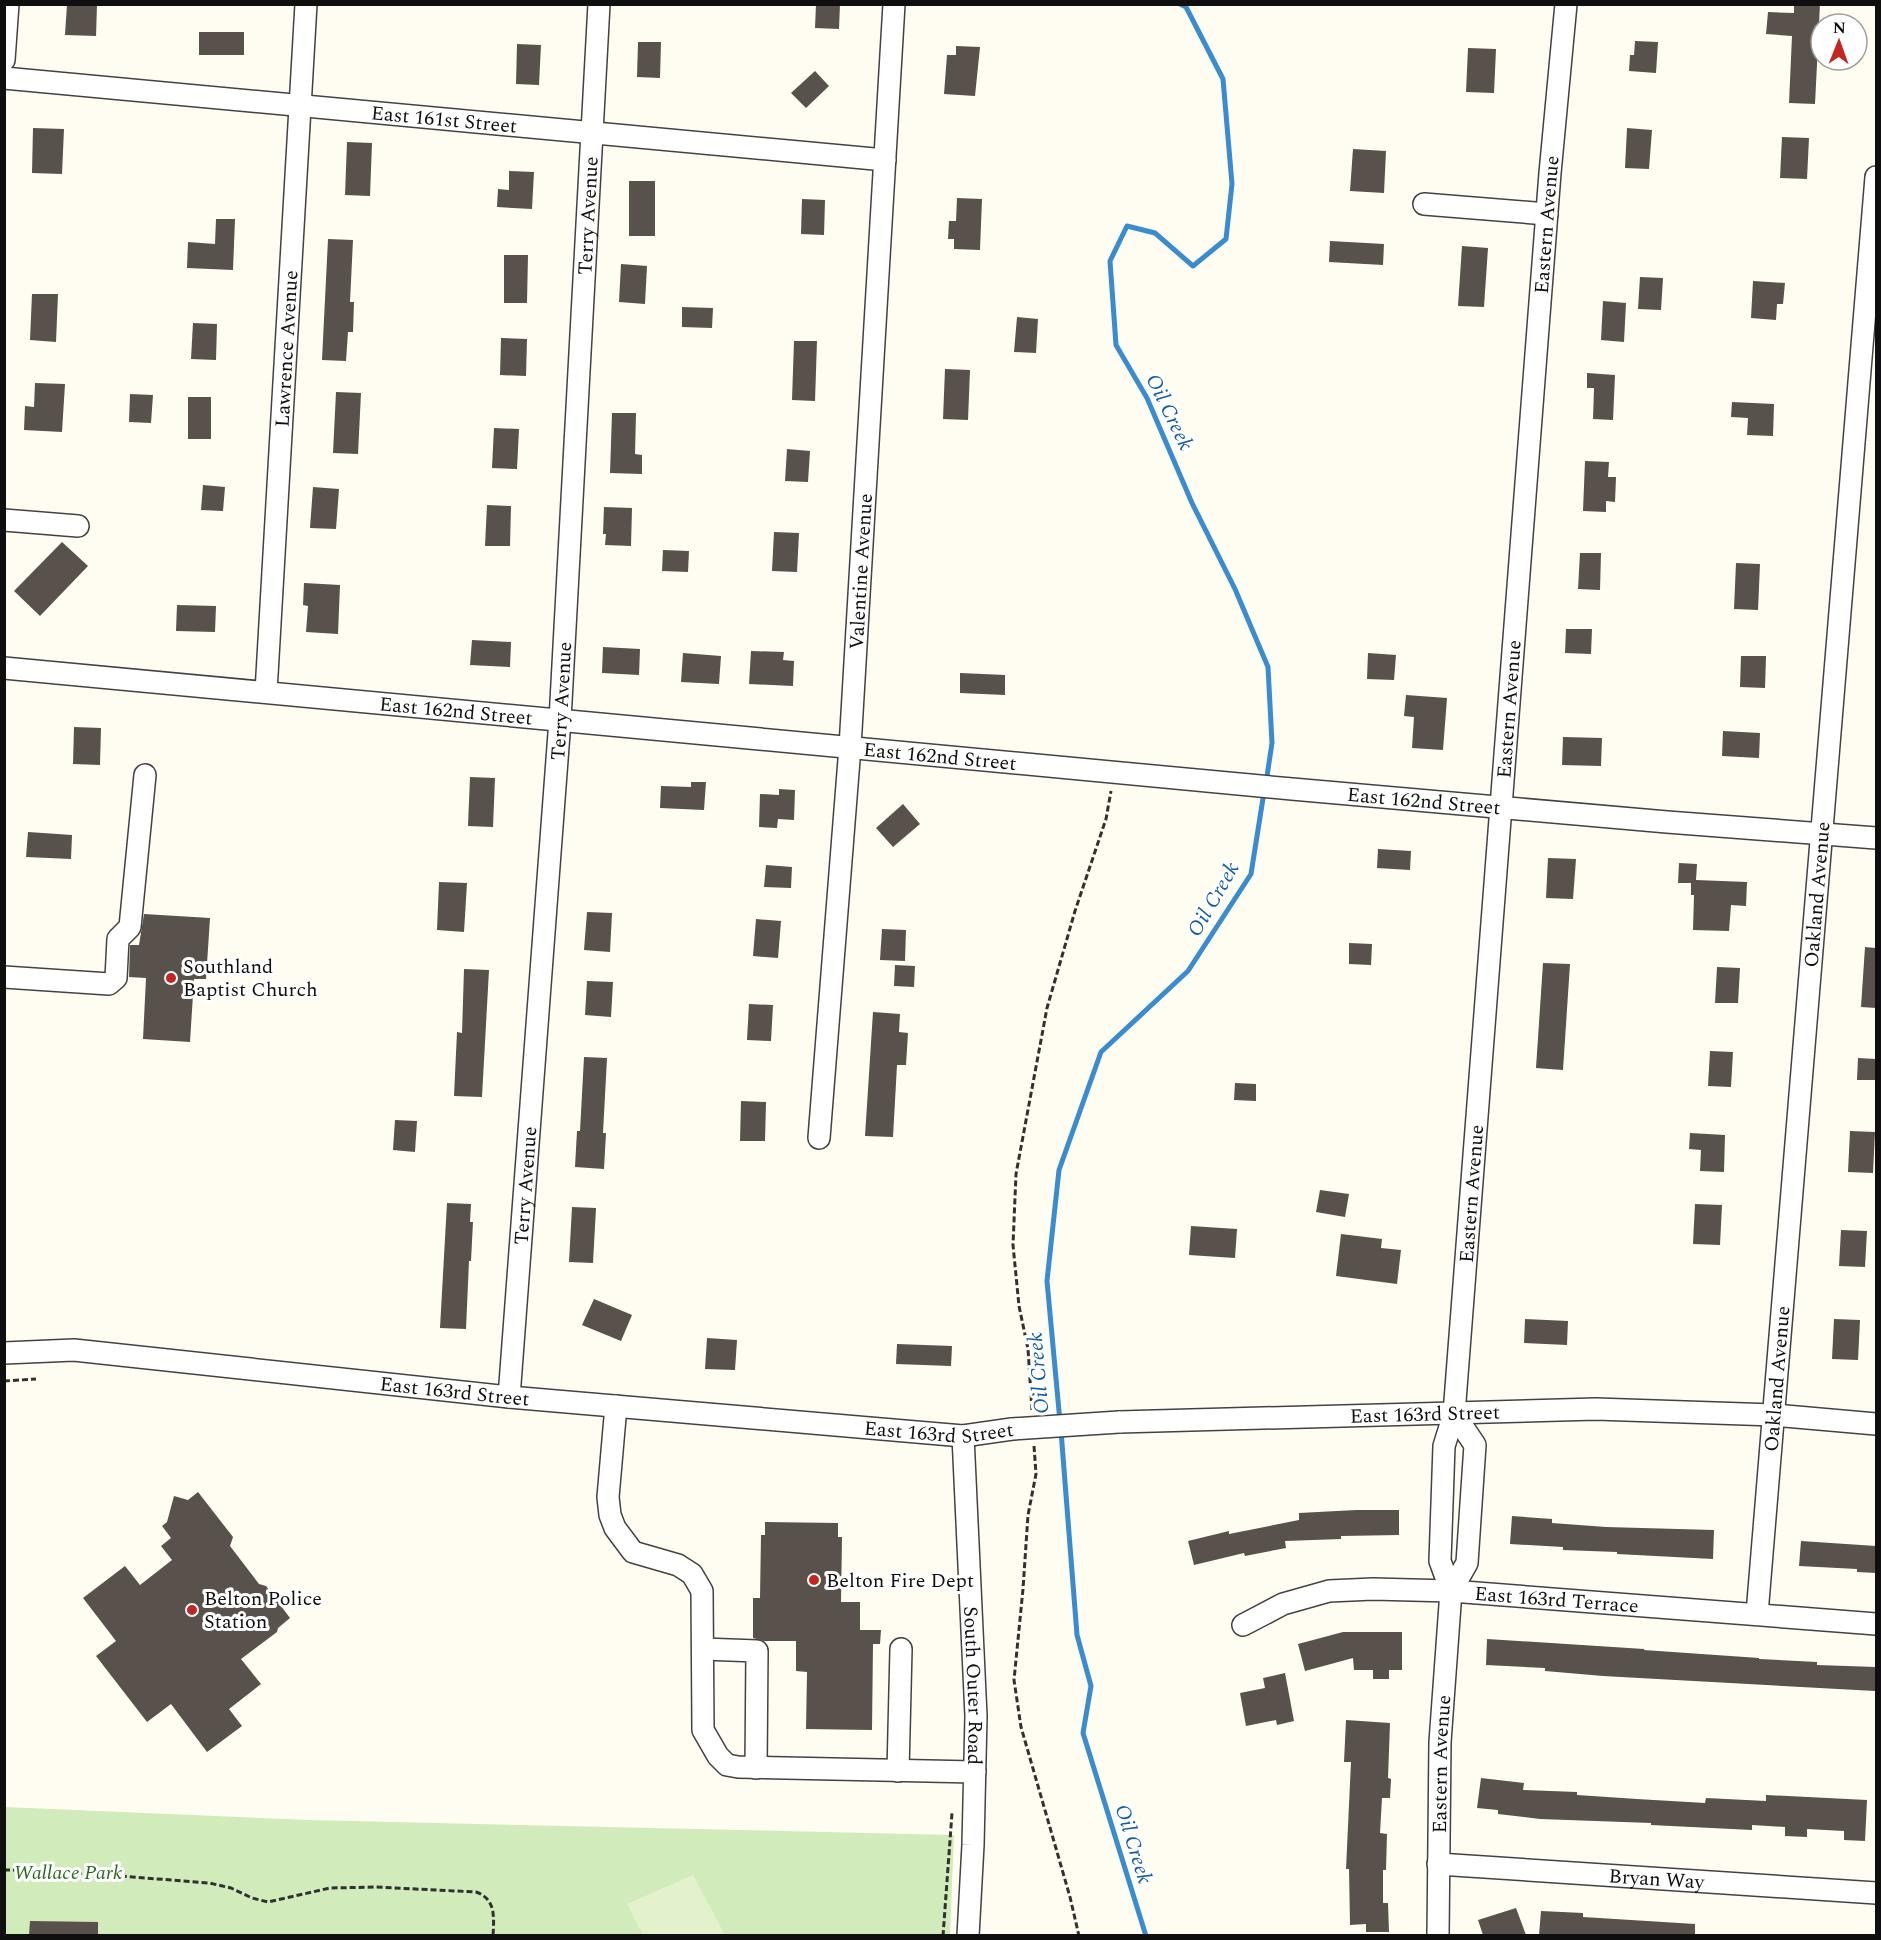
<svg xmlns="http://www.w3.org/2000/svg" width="1881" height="1940" font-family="Spectral,serif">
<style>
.green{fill:#d1ebba}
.pitch{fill:#e3f2cc}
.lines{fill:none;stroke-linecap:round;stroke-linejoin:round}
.stream{stroke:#3a8cd1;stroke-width:5}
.building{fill:#59514b}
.minor-casing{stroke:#424242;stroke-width:24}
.path{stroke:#313131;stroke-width:3;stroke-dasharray:6 3;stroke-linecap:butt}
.minor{stroke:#fff;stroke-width:21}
.minor-bridge-casing{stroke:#424242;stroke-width:24;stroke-linecap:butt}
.minor-bridge{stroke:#fff;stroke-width:21}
.poi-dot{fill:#c42422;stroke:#fff;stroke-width:2}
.labels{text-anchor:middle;stroke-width:6;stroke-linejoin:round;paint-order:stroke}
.street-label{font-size:20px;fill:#0f0f0f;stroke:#fff}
.poi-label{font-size:20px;fill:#0f0f0f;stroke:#fff;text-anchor:start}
.park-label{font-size:20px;font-style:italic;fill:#296a1d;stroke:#fff}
.water-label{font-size:21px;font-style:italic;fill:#145ea6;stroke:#fff}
</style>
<rect width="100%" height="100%" fill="#fffdf2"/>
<!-- green -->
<polygon class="green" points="5,1807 309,1820 954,1835 950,1935 5,1936"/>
<!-- pitch -->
<polygon class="pitch" points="693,1875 725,1935 643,1935 627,1904"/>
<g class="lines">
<!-- stream -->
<g class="stream">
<polyline points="1180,4 1186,7 1223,79 1232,184 1226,239 1193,266 1155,233 1127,226 1110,261 1116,345 1147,398 1192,503 1235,589 1268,667 1272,743 1266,783"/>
<polyline points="1060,1422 1047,1281 1059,1170 1101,1052 1188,971 1251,874 1264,792"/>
<polyline points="1061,1431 1077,1635 1091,1686 1083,1733 1146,1936"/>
</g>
</g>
<!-- building -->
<g class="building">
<polygon points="67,4 97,4 96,36 65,35"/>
<polygon points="816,4 840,4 839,29 815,28"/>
<polygon points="1794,4 1820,4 1815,104 1789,103 1792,36 1766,34 1768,12 1794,13"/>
<rect x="199" y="32" width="45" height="23"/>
<polygon points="1635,41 1658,42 1656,73 1629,71 1630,55 1634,55"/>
<polygon points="638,42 661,42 660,78 637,77"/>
<polygon points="517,44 541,45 539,85 516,84"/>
<polygon points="956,46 980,47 975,96 944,94 947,55 956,55"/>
<polygon points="1468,48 1496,49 1494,93 1466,92"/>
<polygon points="815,71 829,86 806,108 791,93"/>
<polygon points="33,128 64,129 62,174 32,173"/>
<polygon points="1627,128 1652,130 1649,169 1625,168"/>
<polygon points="1782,137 1809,138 1807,179 1780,178"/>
<polygon points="347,142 372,143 370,196 345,195"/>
<polygon points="1353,149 1386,151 1384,193 1350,191"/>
<polygon points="509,171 534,172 532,209 497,207 498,189 509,190"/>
<rect x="629" y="181" width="26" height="55"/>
<polygon points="957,198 982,199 980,250 954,249 954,239 948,239 949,221 956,221"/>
<polygon points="802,199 825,200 824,235 801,234"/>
<polygon points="216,219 235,219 233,270 187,268 188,242 215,244"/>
<polygon points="328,239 353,240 350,302 354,302 353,332 348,332 346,361 322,360"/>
<polygon points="1330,241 1384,244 1383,265 1329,262"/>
<polygon points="1462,246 1488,248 1484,307 1458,306"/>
<polygon points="504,255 528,255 527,303 504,303"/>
<polygon points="621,264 647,266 645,304 619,302"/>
<polygon points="1640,277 1663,278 1661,310 1638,309"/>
<polygon points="1753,281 1785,283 1783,304 1777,304 1776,320 1751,318"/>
<polygon points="32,294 58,294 56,342 30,340"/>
<polygon points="1603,301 1626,303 1624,342 1601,340"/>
<polygon points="682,307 713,308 712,328 682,327"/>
<polygon points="1017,317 1038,319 1036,353 1014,352"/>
<polygon points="193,323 217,324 216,360 191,359"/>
<polygon points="501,338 527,339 526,376 500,375"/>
<polygon points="794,341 817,341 815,401 792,400"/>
<polygon points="945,369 970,370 968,420 943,419"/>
<polygon points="1587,373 1615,375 1613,420 1593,419 1594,388 1587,388"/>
<polygon points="35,383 65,384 62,432 24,430 25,406 34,407"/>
<polygon points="336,392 361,393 358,454 333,453"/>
<polygon points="130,394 153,395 151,423 129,422"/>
<rect x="188" y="397" width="23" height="42"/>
<polygon points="1732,402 1774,404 1773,436 1747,435 1748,418 1731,417"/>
<polygon points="612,413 636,413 635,454 642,455 642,474 610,473"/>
<polygon points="494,428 519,429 517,469 492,468"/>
<polygon points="787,449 810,451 808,482 785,481"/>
<polygon points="1585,461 1609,462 1608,477 1616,477 1615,502 1606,501 1606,512 1583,511"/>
<polygon points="203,485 225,487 223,511 201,510"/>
<polygon points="313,487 339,489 336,529 310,528"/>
<polygon points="487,505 511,506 510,546 485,546"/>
<polygon points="604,507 632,508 631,546 605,545 606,534 603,534"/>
<polygon points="774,532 799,533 797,572 772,571"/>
<polygon points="62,542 88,566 40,616 14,591"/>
<polygon points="663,550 689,551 688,572 662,571"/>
<polygon points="1580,553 1601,553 1600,590 1578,589"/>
<polygon points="1736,563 1760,564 1758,610 1734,609"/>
<polygon points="304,583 340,585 338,634 306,632 308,606 303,605"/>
<polygon points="177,605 216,606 215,632 176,631"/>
<polygon points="1566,629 1592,629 1591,654 1565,653"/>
<polygon points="472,640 511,642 510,667 470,665"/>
<polygon points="603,647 640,649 639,675 602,673"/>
<polygon points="751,651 784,652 783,660 794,661 793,686 749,684"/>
<polygon points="683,653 721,656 719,684 681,682"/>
<polygon points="1368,653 1396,655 1394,680 1367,679"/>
<polygon points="1741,656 1766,656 1765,688 1740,687"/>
<polygon points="960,673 1005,675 1005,695 960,693"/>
<polygon points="1406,695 1447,698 1443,750 1412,748 1414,717 1404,716"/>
<polygon points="74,727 101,728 100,765 73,764"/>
<polygon points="1723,731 1760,733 1759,758 1722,756"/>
<polygon points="1563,737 1602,738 1601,766 1562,765"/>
<polygon points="470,777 495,778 493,827 468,826"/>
<polygon points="691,782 706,782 704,810 660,808 661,786 691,787"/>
<polygon points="779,789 795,790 794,820 778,819 777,828 759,827 760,794 779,795"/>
<polygon points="903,804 920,824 893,847 876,828"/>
<polygon points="28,832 72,835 71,859 26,857"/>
<polygon points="1378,849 1411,851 1410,870 1377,868"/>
<polygon points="1548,858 1576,859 1573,899 1546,898"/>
<polygon points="1679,863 1697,864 1696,880 1747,882 1746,906 1731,905 1729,931 1693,930 1694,895 1691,895 1691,883 1678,883"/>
<polygon points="766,865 792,867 791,888 764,887"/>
<polygon points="439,882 467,883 464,932 437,930"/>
<polygon points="587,912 612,913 610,952 584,950"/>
<polygon points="144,914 210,918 206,979 194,979 190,1042 143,1039 146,978 129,977 130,945 139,945"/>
<polygon points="756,919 781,921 778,958 753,956"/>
<polygon points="882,929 906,930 905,961 880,960"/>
<polygon points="1349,943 1372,944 1371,965 1349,964"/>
<polygon points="1865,947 1876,948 1876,1008 1861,1007"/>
<polygon points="1543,963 1570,964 1563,1070 1536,1068"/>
<polygon points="895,965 915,966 914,987 894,986"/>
<polygon points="1717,967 1740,968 1738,1003 1715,1003"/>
<polygon points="464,969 489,970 482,1097 454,1096 457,1032 462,1033"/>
<polygon points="587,981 613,982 611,1017 585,1015"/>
<polygon points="749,1004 773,1005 771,1041 747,1040"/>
<polygon points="873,1012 900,1014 899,1032 908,1033 906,1065 897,1065 893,1137 865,1136"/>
<polygon points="1710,1051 1733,1052 1731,1087 1708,1086"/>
<polygon points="584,1057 607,1058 603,1133 606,1133 604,1169 575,1167 577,1131 580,1131"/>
<polygon points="1858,1058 1876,1059 1876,1080 1857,1080"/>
<polygon points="1235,1083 1256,1084 1256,1101 1234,1100"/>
<polygon points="741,1101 766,1102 765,1141 740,1141"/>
<polygon points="395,1120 417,1121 415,1152 393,1150"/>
<polygon points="1850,1131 1875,1132 1873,1173 1848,1172"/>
<polygon points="1690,1133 1725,1135 1724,1172 1700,1171 1701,1150 1689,1149"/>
<polygon points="1320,1190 1349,1194 1345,1217 1316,1212"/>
<polygon points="447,1203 471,1204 470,1222 473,1222 471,1261 469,1261 466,1329 440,1328"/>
<polygon points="1695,1204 1722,1205 1720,1245 1693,1244"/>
<polygon points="572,1207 596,1208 593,1263 569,1262"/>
<polygon points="1191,1226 1237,1229 1235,1258 1189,1255"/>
<polygon points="1841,1230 1867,1231 1865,1267 1839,1266"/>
<polygon points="1341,1234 1382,1239 1381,1248 1401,1250 1397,1284 1336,1276"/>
<polygon points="594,1299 632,1315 621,1341 582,1325"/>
<polygon points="1525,1319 1568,1321 1567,1345 1524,1343"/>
<polygon points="1834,1319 1860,1320 1858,1360 1832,1359"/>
<polygon points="707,1338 737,1340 735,1370 705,1369"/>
<polygon points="897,1344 952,1346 951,1366 896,1364"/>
<polygon points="198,1492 233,1537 230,1546 259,1584 266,1586 290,1618 278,1628 277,1632 241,1659 261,1684 229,1709 242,1726 207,1752 171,1704 147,1722 96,1656 116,1641 83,1598 125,1566 140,1585 172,1560 161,1546 171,1538 162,1526 167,1522 174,1496 188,1500"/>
<polygon points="1356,1510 1399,1510 1399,1535 1341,1536 1341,1539 1285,1541 1286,1548 1245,1556 1244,1553 1194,1565 1188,1541 1229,1531 1229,1534 1299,1520 1299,1513"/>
<polygon points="1512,1516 1552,1519 1552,1523 1606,1527 1714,1530 1713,1559 1617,1554 1617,1552 1563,1550 1563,1547 1510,1544"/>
<polygon points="765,1522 838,1523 838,1537 842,1537 841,1602 860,1602 860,1630 881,1630 880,1644 873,1644 872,1730 806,1729 807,1672 796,1671 796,1641 764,1641 753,1638 753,1598 760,1598 761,1535 765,1535"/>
<polygon points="1801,1541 1876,1546 1876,1573 1857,1572 1857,1569 1799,1566"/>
<polygon points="1343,1632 1402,1632 1402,1670 1389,1670 1389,1679 1373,1679 1373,1670 1354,1670 1353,1658 1305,1671 1298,1644"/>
<polygon points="1487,1639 1644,1649 1644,1650 1759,1658 1759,1659 1817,1662 1817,1665 1876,1667 1875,1691 1603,1676 1545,1671 1545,1668 1486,1665"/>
<polygon points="1285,1673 1294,1721 1277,1725 1276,1720 1246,1726 1240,1693 1265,1688 1263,1678"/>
<polygon points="1346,1720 1390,1723 1388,1778 1391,1779 1390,1798 1382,1798 1380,1833 1387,1834 1386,1870 1383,1870 1383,1903 1388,1903 1389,1932 1366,1932 1366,1924 1350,1925 1349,1869 1346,1869 1351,1762 1344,1762"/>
<polygon points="1481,1778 1524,1783 1523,1790 1577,1792 1577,1795 1637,1799 1705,1803 1706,1798 1766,1801 1766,1795 1867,1800 1865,1841 1844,1840 1844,1831 1807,1829 1807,1837 1785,1836 1785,1827 1752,1825 1752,1830 1651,1825 1651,1823 1540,1819 1498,1814 1498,1810 1477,1808"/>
<polygon points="1516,1908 1526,1935 1483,1935 1478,1920"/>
<polygon points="1541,1911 1583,1913 1583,1917 1695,1924 1695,1935 1539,1935"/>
<polygon points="30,1921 98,1922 98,1935 29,1935"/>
</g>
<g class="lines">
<defs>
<g id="minor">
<polyline points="4,60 8,4"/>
<path id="s1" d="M 4,78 L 885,160"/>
<polyline points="1424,204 1547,214"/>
<polyline points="4,520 78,526"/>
<path id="s2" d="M 4,668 L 1292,789 L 1667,822 L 1876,838"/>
<path id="s3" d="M 266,692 L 306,4"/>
<polyline points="4,977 109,984 116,978 118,939 130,927 145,775"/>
<path id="s4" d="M 819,1138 L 850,747 L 894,4"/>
<path id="s5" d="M 4,1353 L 74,1350 L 509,1397 L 963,1436 L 1012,1429"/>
<path id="s6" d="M 509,1397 L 560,720 L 599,4"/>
<polyline points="616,1406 608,1497 610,1515 615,1528 633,1552 678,1565 692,1574 702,1591 703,1730 718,1756 727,1765 738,1767 975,1772"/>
<path id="s7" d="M 1119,1422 L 1596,1409 L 1774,1415 L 1876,1424"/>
<path id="s8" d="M 963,1436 L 976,1716 L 973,1845 L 968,1936"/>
<polyline points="1451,1591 1467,1563 1475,1445 1454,1414"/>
<path id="s9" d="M 1757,1614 L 1876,177"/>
<path id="s10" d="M 1243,1625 L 1283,1604 L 1329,1591 L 1373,1589 L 1451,1591 L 1876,1624"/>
<polyline points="703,1649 757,1651 756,1768"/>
<polyline points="898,1771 901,1649"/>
<path id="s11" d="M 1438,1864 L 1876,1893"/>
<path id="s12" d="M 1438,1936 L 1440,1742 L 1451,1591 L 1440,1561 L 1444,1446 L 1454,1414 L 1550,173 L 1566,4"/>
</g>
</defs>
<!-- minor casing -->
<use href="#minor" class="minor-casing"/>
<!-- path -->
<g class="path">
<polyline points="4,1381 36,1379"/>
<polyline points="1032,1410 1028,1349 1019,1306 1013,1245 1016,1174 1047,1008 1075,911 1106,819 1111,791"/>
<polyline points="1034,1446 1036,1474 1028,1515 1023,1589 1014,1680 1021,1727 1070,1897 1079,1936"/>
<path d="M 4,1870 L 43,1870 L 209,1883 L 231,1888 L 252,1898 L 268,1902 L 330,1888 L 376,1887 L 476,1892 C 496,1899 494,1917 493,1936"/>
<polyline points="943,1936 952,1813"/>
</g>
<!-- minor -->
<use href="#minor" class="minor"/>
<defs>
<polyline id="minor-bridge" points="1012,1429 1119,1422"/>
</defs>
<!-- minor-bridge casing -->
<use href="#minor-bridge" class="minor-bridge-casing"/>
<!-- minor-bridge -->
<use href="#minor-bridge" class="minor-bridge"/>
</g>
<!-- markers -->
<g class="poi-dot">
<circle cx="171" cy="978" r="6"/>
<circle cx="814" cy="1580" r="6"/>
<circle cx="192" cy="1610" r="6"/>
</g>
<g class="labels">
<!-- street labels -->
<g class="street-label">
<text dy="7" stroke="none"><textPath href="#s1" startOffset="442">East 161st Street</textPath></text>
<text dy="7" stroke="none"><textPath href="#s6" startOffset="1184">Terry Avenue</textPath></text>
<text dy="7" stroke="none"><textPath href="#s12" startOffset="1719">Eastern Avenue</textPath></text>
<text dy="7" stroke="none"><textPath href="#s3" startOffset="344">Lawrence Avenue</textPath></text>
<text dy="7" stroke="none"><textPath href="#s4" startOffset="568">Valentine Avenue</textPath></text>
<text dy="7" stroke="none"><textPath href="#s6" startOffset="698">Terry Avenue</textPath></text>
<text dy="7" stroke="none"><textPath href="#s12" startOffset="1233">Eastern Avenue</textPath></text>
<text dy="7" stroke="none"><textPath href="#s2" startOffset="454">East 162nd Street</textPath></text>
<text dy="7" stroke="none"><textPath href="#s2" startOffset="940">East 162nd Street</textPath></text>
<text dy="7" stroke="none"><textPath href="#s2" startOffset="1426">East 162nd Street</textPath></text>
<text dy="7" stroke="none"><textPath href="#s9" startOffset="722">Oakland Avenue</textPath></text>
<text dy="7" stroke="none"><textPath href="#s6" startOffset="212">Terry Avenue</textPath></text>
<text dy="7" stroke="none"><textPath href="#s12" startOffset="747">Eastern Avenue</textPath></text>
<text dy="7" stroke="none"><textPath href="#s9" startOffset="236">Oakland Avenue</textPath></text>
<text dy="7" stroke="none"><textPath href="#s5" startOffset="453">East 163rd Street</textPath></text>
<text dy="7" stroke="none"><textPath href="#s7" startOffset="306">East 163rd Street</textPath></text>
<text dy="7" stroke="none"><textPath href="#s5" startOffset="939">East 163rd Street</textPath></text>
<text dy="7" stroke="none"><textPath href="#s10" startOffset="321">East 163rd Terrace</textPath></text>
<text dy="7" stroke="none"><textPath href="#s8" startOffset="250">South Outer Road</textPath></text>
<text dy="7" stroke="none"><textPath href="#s12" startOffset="172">Eastern Avenue</textPath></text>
<text dy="7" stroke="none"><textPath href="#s11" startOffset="219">Bryan Way</textPath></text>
</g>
<!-- poi labels -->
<g class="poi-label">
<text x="183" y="973">Southland<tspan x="183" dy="23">Baptist Church</tspan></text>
<text x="826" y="1587">Belton Fire Dept</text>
<text x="204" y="1605">Belton Police<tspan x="204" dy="23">Station</tspan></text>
</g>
<!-- park labels -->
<g class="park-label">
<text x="68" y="1879">Wallace Park</text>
</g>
<!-- water labels -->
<g class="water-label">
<text transform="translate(1170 412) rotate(64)" y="7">Oil Creek</text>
<text transform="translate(1213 899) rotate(-60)" y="7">Oil Creek</text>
<text transform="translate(1038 1373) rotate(-95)" y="7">Oil Creek</text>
<text transform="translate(1134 1844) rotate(73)" y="7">Oil Creek</text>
</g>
</g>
<!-- border -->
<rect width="1881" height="1940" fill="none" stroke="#0f0f0f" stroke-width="12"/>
<!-- north arrow -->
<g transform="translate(1839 42) rotate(1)"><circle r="28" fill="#ffffff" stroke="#9f9f9f" stroke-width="1.5"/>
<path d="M0-4.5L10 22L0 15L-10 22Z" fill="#c42422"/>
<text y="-9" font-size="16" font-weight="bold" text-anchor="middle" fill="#0f0f0f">N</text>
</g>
</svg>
